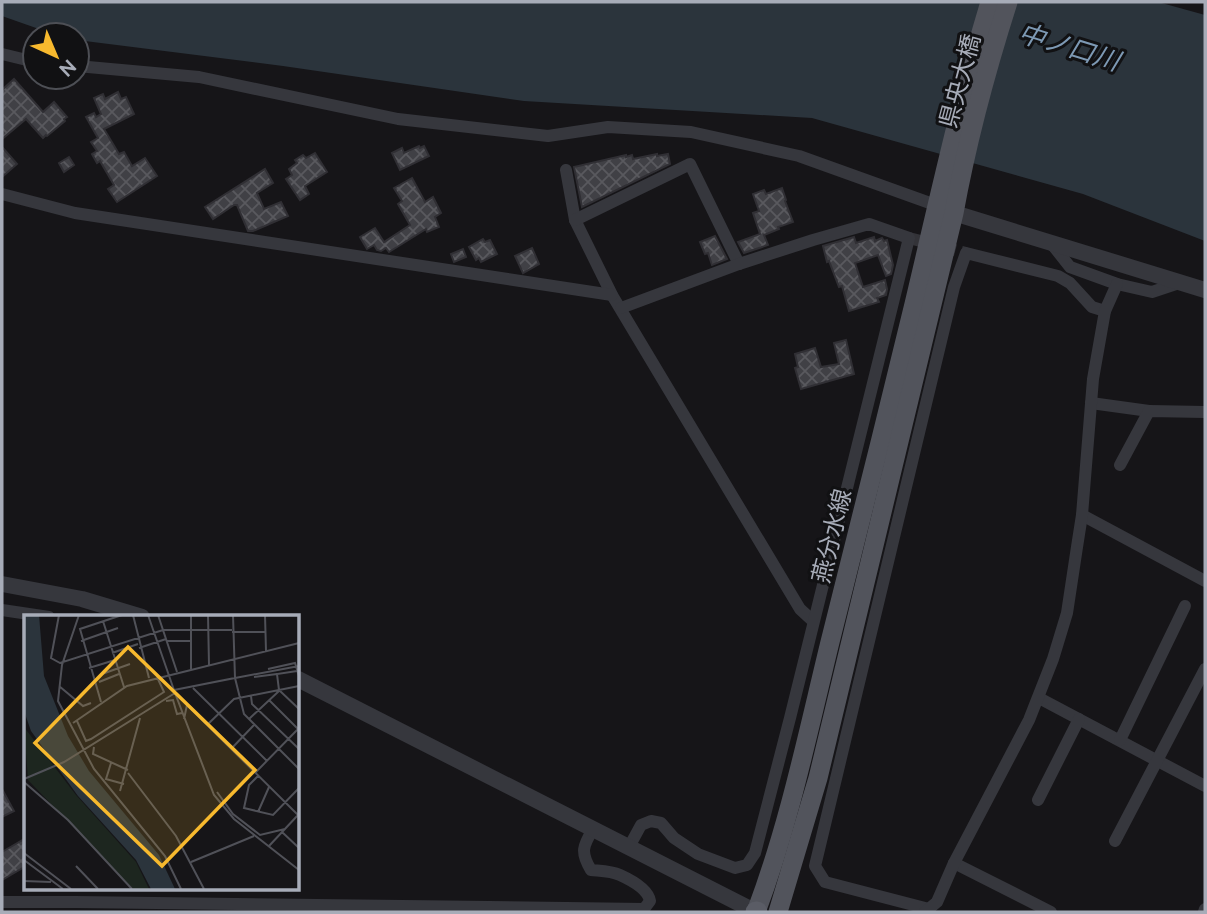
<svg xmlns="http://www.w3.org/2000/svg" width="1207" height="914" font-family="Raleway,'Noto Sans JP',sans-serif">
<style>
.water{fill:#2b343c}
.building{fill:url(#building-cross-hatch);stroke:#302f34;stroke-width:2}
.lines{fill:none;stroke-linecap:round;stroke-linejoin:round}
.minor-tunnel{stroke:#333338;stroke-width:12;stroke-dasharray:12 6;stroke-linecap:butt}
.minor{stroke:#36373d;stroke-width:12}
.tertiary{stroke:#36373d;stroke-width:16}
.primary{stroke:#52545c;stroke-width:19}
.trunk{stroke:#5a5c65;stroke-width:21}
.labels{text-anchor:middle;stroke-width:6;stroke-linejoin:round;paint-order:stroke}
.street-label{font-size:24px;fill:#a7acb8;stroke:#111113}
.water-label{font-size:26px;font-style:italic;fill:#7d99b4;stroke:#111113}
.inset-road{fill:none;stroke:#505158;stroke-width:2}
.view{fill:#f7b92e;fill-opacity:0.15;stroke:#f7b92e;stroke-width:3.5}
.inset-edge{fill:none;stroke:#a7acb8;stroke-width:3.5}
</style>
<defs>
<pattern id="building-cross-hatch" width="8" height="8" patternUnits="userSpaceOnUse" patternTransform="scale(1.75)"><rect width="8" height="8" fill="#404045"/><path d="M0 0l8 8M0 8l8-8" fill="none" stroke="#59595e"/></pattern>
</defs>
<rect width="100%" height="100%" fill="#161518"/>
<!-- water -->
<polygon class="water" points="2,2 1158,2 1205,15 1205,241 1083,194 812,118 524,101 283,66 77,40 77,35 56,35 2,16"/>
<!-- building -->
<g class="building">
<polygon points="14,79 43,112 54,102 67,117 64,119 65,121 47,136 46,135 43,138 26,119 2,139 2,90"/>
<polygon points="118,92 121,99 126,97 134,114 104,129 119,154 124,152 132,166 145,158 157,176 117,202 108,189 114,185 100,161 97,163 92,154 97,151 91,142 98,138 86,117 94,113 96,117 101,114 94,98 103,94 105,99"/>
<polygon points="419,146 420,148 424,146 429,156 400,170 392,153 402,148 404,153"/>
<polygon points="2,147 17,164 2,177"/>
<polygon points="315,153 327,172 305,186 309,194 300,200 286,179 292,175 289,169 297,163 295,160 303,155 306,158"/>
<polygon points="657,154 657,156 668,154 670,164 582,207 574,167 626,155 626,157 632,155 633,159"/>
<polygon points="69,157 74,165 64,172 59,163"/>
<polygon points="265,169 273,183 257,193 264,209 281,202 288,216 253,231 248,231 237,205 234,205 213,219 205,207"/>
<polygon points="412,178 425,202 433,197 441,213 435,217 439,227 427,232 426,229 389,252 386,248 381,251 377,250 374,245 367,249 360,237 375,228 384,242 410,225 398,204 402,201 394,188"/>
<polygon points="782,188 786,200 785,201 793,222 778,227 779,229 764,235 768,245 744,253 738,242 760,234 753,213 759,211 753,194 764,190 766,194"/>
<polygon points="715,236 727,259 712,265 708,253 705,254 700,242"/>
<polygon points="854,237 856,243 874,237 875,241 882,238 884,241 887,240 893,265 891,274 886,276 878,255 855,263 863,287 885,280 887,289 886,295 877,298 879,302 849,311 842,286 839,287 829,261 827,262 823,246"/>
<polygon points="483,239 485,242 490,240 497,254 481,262 479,258 476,260 469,247"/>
<polygon points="532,248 539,264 523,273 515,256"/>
<polygon points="463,249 466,257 454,262 451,254"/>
<polygon points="846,340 854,374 801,389 795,368 798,367 795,354 815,348 821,367 839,364 834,343"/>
<polygon points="2,789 14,811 2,817"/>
<polygon points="26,838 26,866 2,880 2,852"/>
</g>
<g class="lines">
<!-- minor-tunnel -->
<polyline class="minor-tunnel" points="909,238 966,253"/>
<!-- minor -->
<g class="minor">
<polyline points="2,54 35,62"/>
<polyline points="77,66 199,77 398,119 548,136 608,127 691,132 799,156 941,207"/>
<polyline points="566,170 575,220 612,295 800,609 813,621"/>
<polyline points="2,194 75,213 612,295"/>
<polyline points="575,220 690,164 739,264"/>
<polyline points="1051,243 1070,267 1117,284 1152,292 1179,283"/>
<polyline points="621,308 739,264 813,240 869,224 909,238 790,718 755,853 747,865 735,868 698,854 674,838 661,823 651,821 641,825 629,847"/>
<polyline points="1091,403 1149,411"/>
<polyline points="1120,465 1149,411 1205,412"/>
<polyline points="1082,515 1205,581"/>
<polyline points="2,610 49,617"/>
<polyline points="1039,698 1205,786"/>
<polyline points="1120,740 1185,606"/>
<polyline points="1038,800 1079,719"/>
<polyline points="1115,841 1205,669"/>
<polyline points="954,863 1051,912"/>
<path d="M 2,902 L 75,902 L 644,909 L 650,901 C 648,889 631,880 620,875 C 611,871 600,871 591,870 C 580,852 583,846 593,829"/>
<polyline points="929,909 825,882 815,866 954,287 966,253 1058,276 1070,283 1092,307 1105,311"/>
<polyline points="925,912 937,902 954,863 1029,720 1053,659 1067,613 1077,547 1082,515 1093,379 1105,311 1117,284"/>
<polyline points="1204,912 1205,909"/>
</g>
<!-- tertiary -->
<g class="tertiary">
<polyline points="954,213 1205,290"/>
<polyline points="2,584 82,599 142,617"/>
<polyline points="298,679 756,912"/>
</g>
<!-- primary -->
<g class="primary">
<path d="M 756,912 C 789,825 808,732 830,642 C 858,529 887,417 914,304 C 938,203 960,101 990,2"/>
<path d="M 778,912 L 818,778 L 954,213 C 967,141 986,71 1008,2"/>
</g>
<!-- trunk -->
<polyline class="trunk" points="756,912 757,912"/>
</g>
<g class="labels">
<!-- street labels -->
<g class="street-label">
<text transform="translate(960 81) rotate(-75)" y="8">県央大橋</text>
<text transform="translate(832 536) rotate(-76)" y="8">燕分水線</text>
</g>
<!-- water labels -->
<g class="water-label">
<text transform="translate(1069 47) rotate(17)" y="9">中ノ口川</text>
</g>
</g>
<!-- overview -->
<g transform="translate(24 615)">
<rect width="275" height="275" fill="#161518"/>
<path d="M 0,112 L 52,180 L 112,247 L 125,274 L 109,274 L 4,165 Z" fill="#1d261f"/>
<path d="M 0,0 L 15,0 L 20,61 L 44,121 L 65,156 L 135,240 L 151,274 L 127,274 L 112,245 L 54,181 L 7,116 L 0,96 Z" fill="#2b343c"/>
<path class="inset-road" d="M 35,0 L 27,43 L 36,48 L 139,15 L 208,15M 55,0 L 38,50 L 34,86 L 70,154 L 141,241 L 157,274M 109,0 L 125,63M 124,0 L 151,78M 134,0 L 153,57M 184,0 L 185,50M 209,0 L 211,63 L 275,51M 241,0 L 242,36M 79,6 L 100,72M 208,17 L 241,17M 57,26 L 94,13M 143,26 L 167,26M 115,33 L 142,24M 88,38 L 114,29M 65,53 L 91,45M 167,54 L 167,0M 244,54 L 271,48 L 275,61M 273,56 L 253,59 L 255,75 L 275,94M 78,59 L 106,49M 230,62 L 253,59M 75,67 L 95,59M 35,71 L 59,91 L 67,88M 169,73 L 243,146M 150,75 L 211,63 L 220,99 L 275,154M 151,78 L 190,180 L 210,204 L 275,255M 227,81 L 228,89 L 275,134M 245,85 L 274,114M 142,86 L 149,85 L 153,99 L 158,98M 77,87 L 56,14 L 98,0M 160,104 L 163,90 L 274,200M 225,104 L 255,76M 53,106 L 62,126 L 67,124 L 140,77 L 133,62M 49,108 L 103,71 L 275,28M 183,110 L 210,84 L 275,71M 70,132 L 69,139 L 104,155M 207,134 L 230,110M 87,148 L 82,164 L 100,169M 104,158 L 152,221 L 180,274M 231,158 L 275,113M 234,161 L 225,170 L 220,193 L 249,200 L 275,173M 0,164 L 40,147 L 151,78M 0,167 L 44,205 L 108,274M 96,176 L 116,103M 193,177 L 209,199 L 236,220 L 261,214M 234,197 L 245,172M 258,217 L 275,233M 245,231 L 274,200M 0,238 L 47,274M 0,245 L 39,274M 167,247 L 230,221M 52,251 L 74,274M 0,266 L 27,267"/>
<path class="view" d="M 104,32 L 231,155 L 138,251 L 11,128 Z"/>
<rect width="275" height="275" class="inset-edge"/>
</g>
<!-- border -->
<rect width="1207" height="914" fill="none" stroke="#a7acb8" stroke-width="7"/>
<!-- north arrow -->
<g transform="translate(56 56) rotate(136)"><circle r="33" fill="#111113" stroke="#4d4f55" stroke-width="2"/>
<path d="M0-5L12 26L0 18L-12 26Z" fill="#f7b92e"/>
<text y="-10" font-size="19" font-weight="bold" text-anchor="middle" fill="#a7acb8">N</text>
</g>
</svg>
